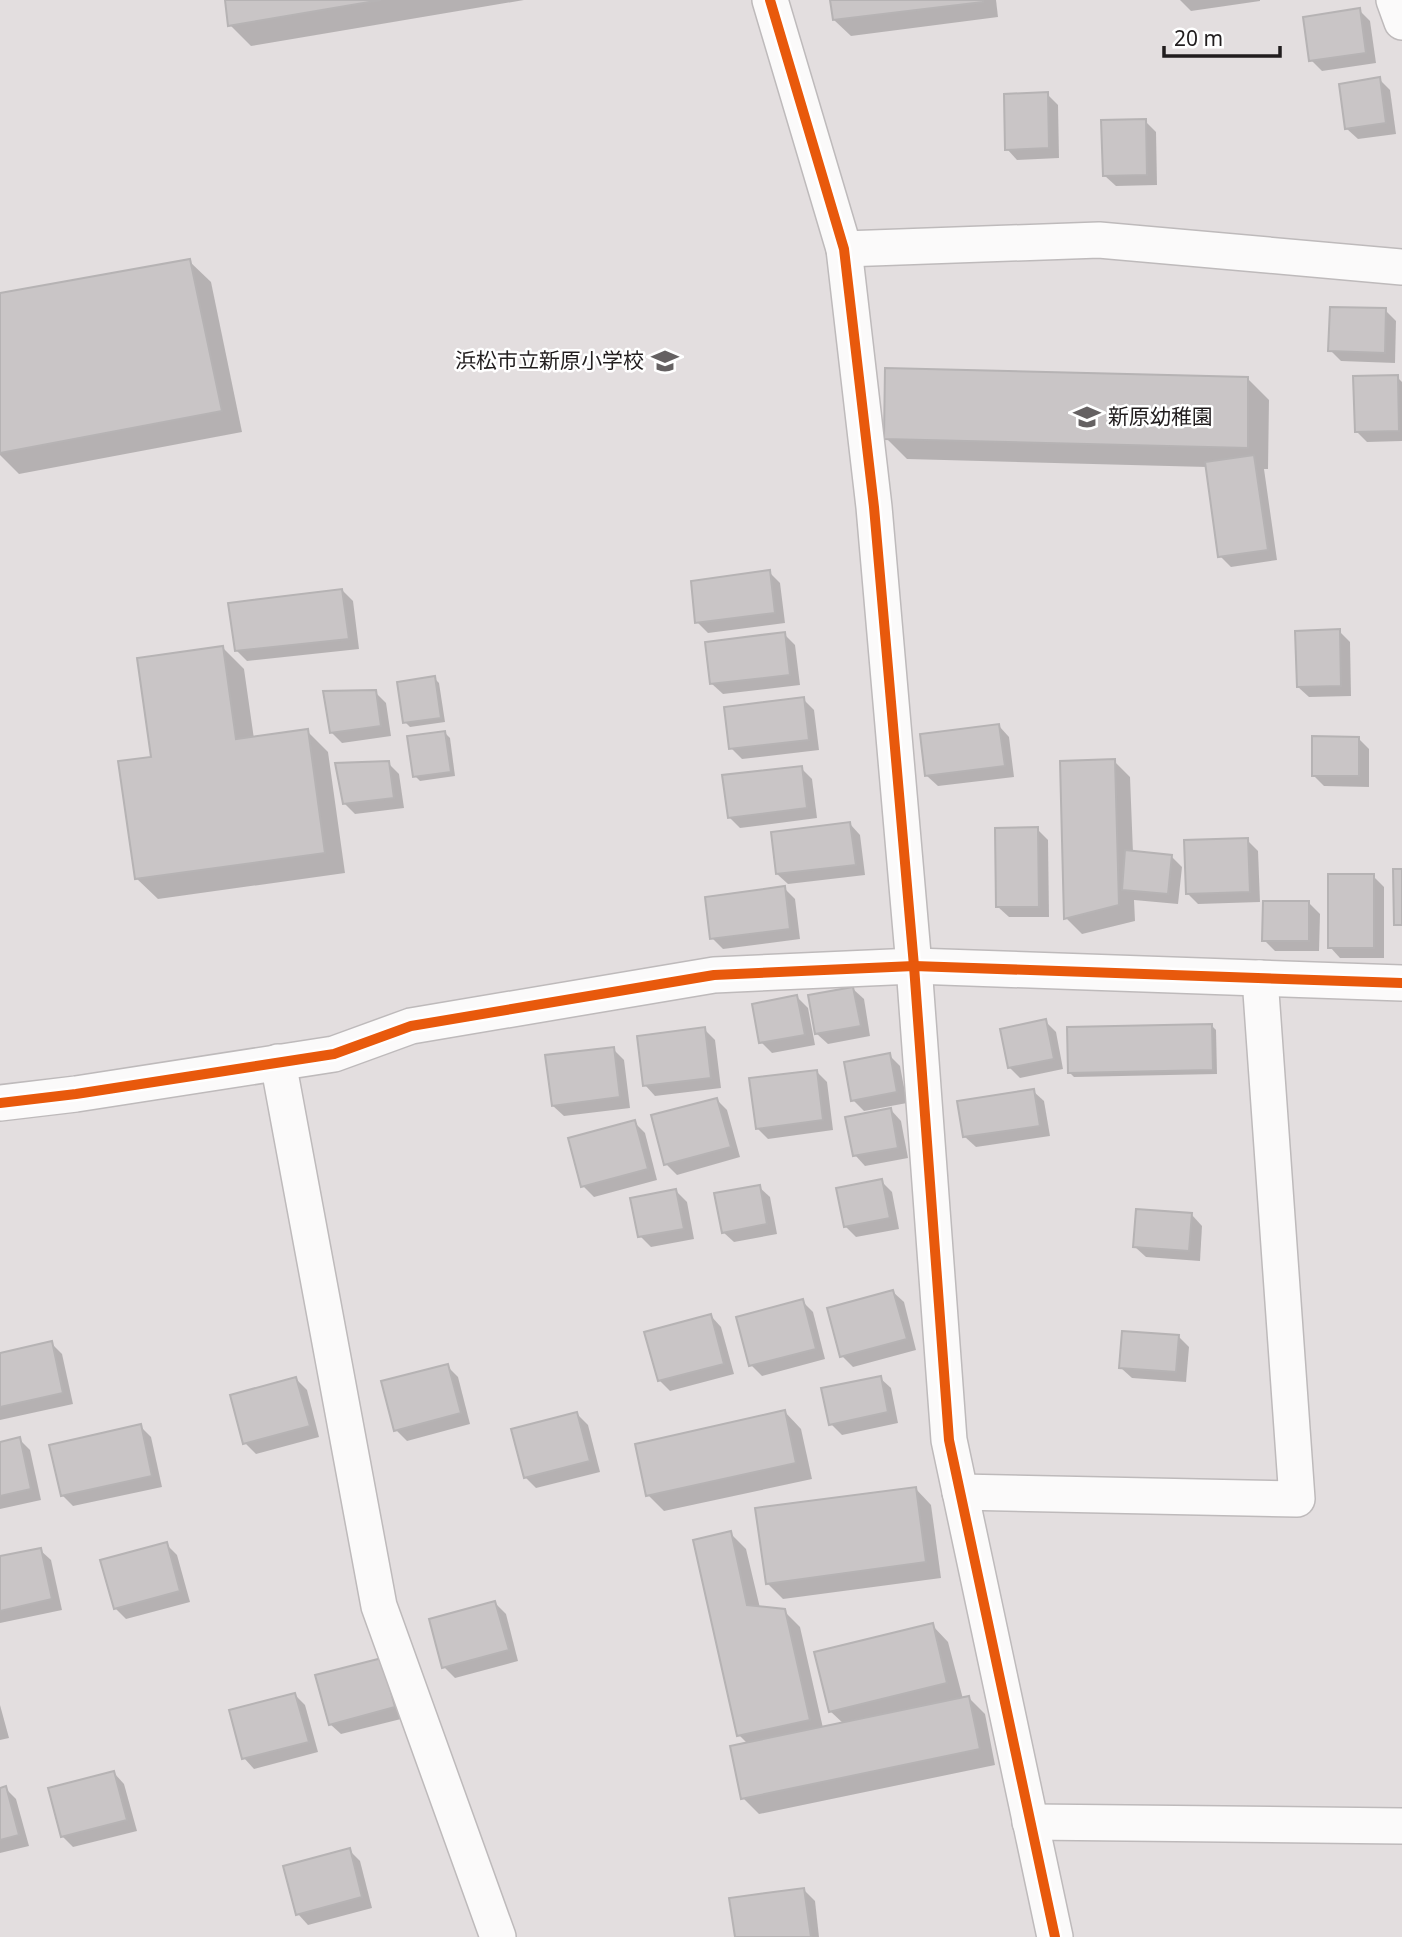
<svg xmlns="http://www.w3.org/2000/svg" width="1402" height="1937" font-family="'Noto Sans','Noto Sans JP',sans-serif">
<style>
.shadow{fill:#0003}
.building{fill:#c9c5c6;stroke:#b6b3b4;stroke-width:2}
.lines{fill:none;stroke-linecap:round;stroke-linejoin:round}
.street-casing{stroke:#bebabb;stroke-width:38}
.street{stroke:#fbfafa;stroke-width:35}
.cycleway-casing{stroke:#fff;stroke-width:15}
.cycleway{stroke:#e8590c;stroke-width:10}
.labels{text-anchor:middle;stroke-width:5;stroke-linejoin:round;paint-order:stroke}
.poi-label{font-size:21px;fill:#211d1e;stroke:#fff;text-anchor:end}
</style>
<rect width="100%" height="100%" fill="#e3dedf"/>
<!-- shadow -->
<g class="shadow">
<polygon points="227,0 524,0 251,46 230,25"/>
<polygon points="832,0 996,0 998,17 851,36 834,20"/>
<polygon points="1180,0 1260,0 1260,1 1191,11"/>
<polygon points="1359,10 1370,21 1376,63 1322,71 1311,60"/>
<polygon points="1379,79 1390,90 1396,134 1358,139 1347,129"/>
<polygon points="1047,94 1058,105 1059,158 1017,160 1007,149"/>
<polygon points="1145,121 1156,132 1157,185 1116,186 1105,176"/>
<polygon points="189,261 211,282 242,432 19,474 0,455 0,295"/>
<polygon points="1385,310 1396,321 1395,363 1341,361 1330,350"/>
<polygon points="1397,377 1402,382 1402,441 1367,442 1357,432"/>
<polygon points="1247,378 1269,400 1268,469 1264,469 1277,560 1231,567 1220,556 1207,467 907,459 886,438"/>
<polygon points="769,572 780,583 785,623 708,633 697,622"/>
<polygon points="342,590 353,601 359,649 247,661 237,651"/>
<polygon points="1339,631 1350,642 1351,696 1309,697 1298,687"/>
<polygon points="784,634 795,645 800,685 723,694 712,684"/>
<polygon points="223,648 244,669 254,739 307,731 328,752 345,873 158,899 136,878 153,758"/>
<polygon points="434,678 439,683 445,722 410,727 405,722"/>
<polygon points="375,692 386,703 391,736 342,743 331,732"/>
<polygon points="803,699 814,710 819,750 742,759 731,748"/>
<polygon points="999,726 1009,737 1014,777 938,786 927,776"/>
<polygon points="445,733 450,738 455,776 420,781 415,776"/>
<polygon points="1358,738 1369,749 1369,787 1324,786 1313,775"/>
<polygon points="1114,761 1130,777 1133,853 1171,856 1182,867 1178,904 1134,900 1135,921 1082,934 1066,918"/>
<polygon points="388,763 399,774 404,808 355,814 344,803"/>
<polygon points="801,768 812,779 817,818 740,828 729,817"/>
<polygon points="850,824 860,835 865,875 788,884 777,874"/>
<polygon points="1037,829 1048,840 1049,917 1009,917 998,907"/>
<polygon points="1247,840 1258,851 1260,902 1198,904 1187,893"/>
<polygon points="1373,876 1384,887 1384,958 1340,958 1330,947"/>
<polygon points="784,888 795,899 800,939 723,949 712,938"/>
<polygon points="1309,903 1320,914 1319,951 1275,951 1264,940"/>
<polygon points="853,989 864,999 870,1036 828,1044 817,1034"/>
<polygon points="797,997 808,1008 815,1045 772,1053 761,1042"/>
<polygon points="1045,1021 1056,1032 1063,1069 1020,1078 1009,1067"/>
<polygon points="1211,1025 1216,1030 1217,1074 1074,1077 1069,1072"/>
<polygon points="704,1029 715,1040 721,1088 655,1096 645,1085"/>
<polygon points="613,1049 624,1060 630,1108 564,1116 553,1106"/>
<polygon points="889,1055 900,1066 907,1103 864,1111 853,1100"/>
<polygon points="817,1072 827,1082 833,1130 768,1139 757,1128"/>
<polygon points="1033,1091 1044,1101 1050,1136 976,1147 965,1137"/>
<polygon points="717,1100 727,1110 740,1157 677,1175 666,1164"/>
<polygon points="891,1110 901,1121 908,1158 865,1166 855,1155"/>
<polygon points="634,1122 645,1133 657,1180 594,1197 583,1186"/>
<polygon points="881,1181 892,1192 899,1229 856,1237 845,1226"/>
<polygon points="759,1187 770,1197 777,1234 734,1242 723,1232"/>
<polygon points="676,1191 687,1202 694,1239 651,1247 640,1236"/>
<polygon points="1192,1215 1202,1226 1200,1261 1146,1257 1135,1247"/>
<polygon points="893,1292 904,1302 916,1350 853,1367 842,1356"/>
<polygon points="802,1301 813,1312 825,1359 762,1376 751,1365"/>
<polygon points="711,1316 721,1327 734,1374 670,1391 659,1380"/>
<polygon points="1178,1336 1189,1347 1186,1382 1132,1378 1121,1368"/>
<polygon points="51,1343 62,1354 73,1404 0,1420 0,1355"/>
<polygon points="447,1366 458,1377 470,1424 407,1441 396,1430"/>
<polygon points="880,1378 891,1388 898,1423 842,1435 831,1424"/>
<polygon points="296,1379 307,1390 319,1437 256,1454 245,1443"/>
<polygon points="785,1412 801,1429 812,1479 664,1511 648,1495"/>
<polygon points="577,1414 588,1425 600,1472 536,1488 525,1477"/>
<polygon points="140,1426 151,1437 162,1487 73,1506 62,1495"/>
<polygon points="19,1439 30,1450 41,1500 0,1509 0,1443"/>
<polygon points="915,1488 931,1505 941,1578 783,1599 767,1583"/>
<polygon points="730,1533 746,1549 760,1608 784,1611 800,1627 823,1728 844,1724 830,1711 932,1625 948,1642 963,1699 969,1698 985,1714 995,1765 759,1814 743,1798 748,1744 739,1735"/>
<polygon points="166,1544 177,1555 190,1602 126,1619 115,1608"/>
<polygon points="40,1550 51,1560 62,1610 0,1623 0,1558"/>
<polygon points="495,1603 506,1614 518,1661 455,1678 444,1667"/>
<polygon points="381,1660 405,1718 341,1734 330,1724"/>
<polygon points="295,1695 305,1705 318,1752 254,1769 244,1758"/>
<polygon points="0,1705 9,1738 0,1740"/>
<polygon points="114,1773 124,1784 137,1831 73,1847 63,1837"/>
<polygon points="5,1788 16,1799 29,1846 0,1853 0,1790"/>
<polygon points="349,1850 360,1861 372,1908 308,1925 298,1914"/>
<polygon points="804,1890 815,1901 819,1937 736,1937"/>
</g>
<!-- building -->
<g class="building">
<polygon points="225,0 381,0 228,26"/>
<polygon points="830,0 983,0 983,2 833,20"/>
<polygon points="1360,8 1366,53 1309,61 1303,17"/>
<polygon points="1380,77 1386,123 1345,129 1339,84"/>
<polygon points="1048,92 1049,148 1005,150 1004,94"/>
<polygon points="1146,119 1147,175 1103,176 1101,120"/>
<polygon points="190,259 222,411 0,453 0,293"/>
<polygon points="1330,307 1386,308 1385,353 1328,351"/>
<polygon points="885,368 1248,377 1248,448 884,439"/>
<polygon points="1398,375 1399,431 1355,432 1353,376"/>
<polygon points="1254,455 1268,550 1218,557 1205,462"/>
<polygon points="770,570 775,613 695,623 691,581"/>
<polygon points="342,589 349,639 235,651 228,603"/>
<polygon points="1340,629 1341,686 1297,687 1295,631"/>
<polygon points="785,632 790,675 710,684 705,642"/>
<polygon points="223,646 236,739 308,729 325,853 135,879 118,761 151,757 137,658"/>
<polygon points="435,676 441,718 403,723 397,682"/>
<polygon points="376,690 381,726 330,733 323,691"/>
<polygon points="804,697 809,740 729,749 724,707"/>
<polygon points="999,724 1005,766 925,776 920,734"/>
<polygon points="445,731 451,772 413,777 407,736"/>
<polygon points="1312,736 1359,737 1359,776 1312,776"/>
<polygon points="1115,759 1119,905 1064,919 1060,761"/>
<polygon points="389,761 394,798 343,804 335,763"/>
<polygon points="802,766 807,808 728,818 722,775"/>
<polygon points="850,822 856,865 776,874 771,832"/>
<polygon points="1038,827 1039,907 996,907 995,828"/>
<polygon points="1248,838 1250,892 1186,894 1184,840"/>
<polygon points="1125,850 1172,855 1168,894 1122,890"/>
<polygon points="1393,869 1402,869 1402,925 1394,925"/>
<rect x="1328" y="874" width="46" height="74"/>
<polygon points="785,886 790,929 710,939 705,897"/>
<polygon points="1263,901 1309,901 1309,941 1262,941"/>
<polygon points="853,987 861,1026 815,1034 808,995"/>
<polygon points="797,995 805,1035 759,1043 752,1004"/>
<polygon points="1046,1019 1054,1059 1008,1068 1000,1029"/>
<polygon points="1212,1024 1213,1070 1068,1073 1067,1027"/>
<polygon points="705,1027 711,1078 643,1086 637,1036"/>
<polygon points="614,1047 620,1097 552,1106 545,1055"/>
<polygon points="890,1053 897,1092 851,1101 844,1062"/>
<polygon points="817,1070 823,1120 756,1129 749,1078"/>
<polygon points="1034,1089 1040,1126 963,1137 957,1101"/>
<polygon points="717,1098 731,1147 664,1165 651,1115"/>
<polygon points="891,1108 898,1148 853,1156 845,1117"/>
<polygon points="635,1120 648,1169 581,1187 568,1138"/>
<polygon points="882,1179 890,1218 844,1227 836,1188"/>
<polygon points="760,1185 767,1224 722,1233 714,1193"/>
<polygon points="676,1189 684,1229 638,1237 630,1198"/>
<polygon points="1136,1209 1192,1213 1189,1251 1133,1247"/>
<polygon points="893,1290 907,1339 840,1357 827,1308"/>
<polygon points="803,1299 816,1349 749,1366 736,1317"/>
<polygon points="711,1314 724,1364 658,1381 644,1332"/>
<polygon points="1122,1331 1179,1335 1176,1372 1119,1368"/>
<polygon points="52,1341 63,1393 0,1407 0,1353"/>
<polygon points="448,1364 461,1413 394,1431 381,1381"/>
<polygon points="881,1376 888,1412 829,1425 821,1388"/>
<polygon points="296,1377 310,1426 243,1444 230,1395"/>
<polygon points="785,1410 796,1463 646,1496 635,1444"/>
<polygon points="577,1412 590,1461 524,1478 511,1429"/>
<polygon points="141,1424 152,1476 61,1496 49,1445"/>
<polygon points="20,1437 31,1489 0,1496 0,1442"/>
<polygon points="916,1487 926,1562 766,1584 755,1508"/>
<polygon points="731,1531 747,1605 785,1609 810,1720 737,1736 693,1540"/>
<polygon points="167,1542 180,1591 114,1609 100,1560"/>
<polygon points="41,1548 52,1599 0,1611 0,1556"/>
<polygon points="495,1601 509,1650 442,1668 429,1619"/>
<polygon points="933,1623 947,1683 829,1712 814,1652"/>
<polygon points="382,1658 395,1707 329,1725 315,1675"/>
<polygon points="295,1693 309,1742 242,1759 229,1710"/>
<polygon points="969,1696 980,1749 741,1799 730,1746"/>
<polygon points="114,1771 127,1820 61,1837 48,1788"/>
<polygon points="6,1786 19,1835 0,1840 0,1788"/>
<polygon points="350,1848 362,1897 296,1915 283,1866"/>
<polygon points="804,1888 811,1937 735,1937 729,1898"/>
</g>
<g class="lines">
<defs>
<g id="street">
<polyline points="770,0 844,249 874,507 914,966 949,1440 1055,1937"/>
<polyline points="1394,0 1402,22"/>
<polyline points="844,249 1099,240 1402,267"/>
<polyline points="278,1062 379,1606 498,1937"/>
<polyline points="0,1103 76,1094 334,1054 411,1026 714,975 914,966 1402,983"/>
<polyline points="960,1492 1297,1499 1260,978"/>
<polyline points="1030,1822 1402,1826"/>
</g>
</defs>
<!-- street casing -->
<use href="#street" class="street-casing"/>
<!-- street -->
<use href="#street" class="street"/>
<defs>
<g id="cycleway">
<polyline points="770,0 844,249 874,507 914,966 949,1440 1055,1937"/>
<polyline points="0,1103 76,1094 334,1054 411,1026 714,975 914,966 1402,983"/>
</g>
</defs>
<!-- cycleway casing -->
<use href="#cycleway" class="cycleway-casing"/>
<!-- cycleway -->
<use href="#cycleway" class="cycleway"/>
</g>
<!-- icons -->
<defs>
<symbol id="school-bare" viewBox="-9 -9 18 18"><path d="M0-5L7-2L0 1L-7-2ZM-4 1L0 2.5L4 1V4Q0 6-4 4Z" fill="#656162" stroke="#fff" stroke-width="2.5" paint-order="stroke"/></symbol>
</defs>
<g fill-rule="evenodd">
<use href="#school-bare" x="646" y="342" width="38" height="38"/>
<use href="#school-bare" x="1068" y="398" width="38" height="38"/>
</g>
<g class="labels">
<!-- poi labels -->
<g class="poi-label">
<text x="644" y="368">浜松市立新原小学校</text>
<text x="1108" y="424" text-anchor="start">新原幼稚園</text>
</g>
</g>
<!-- scale -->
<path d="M1164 46v10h116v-10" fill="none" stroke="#211d1e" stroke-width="3.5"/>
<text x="1174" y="46" font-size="21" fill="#211d1e" stroke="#ffffff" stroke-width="5" paint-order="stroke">20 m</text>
</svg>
